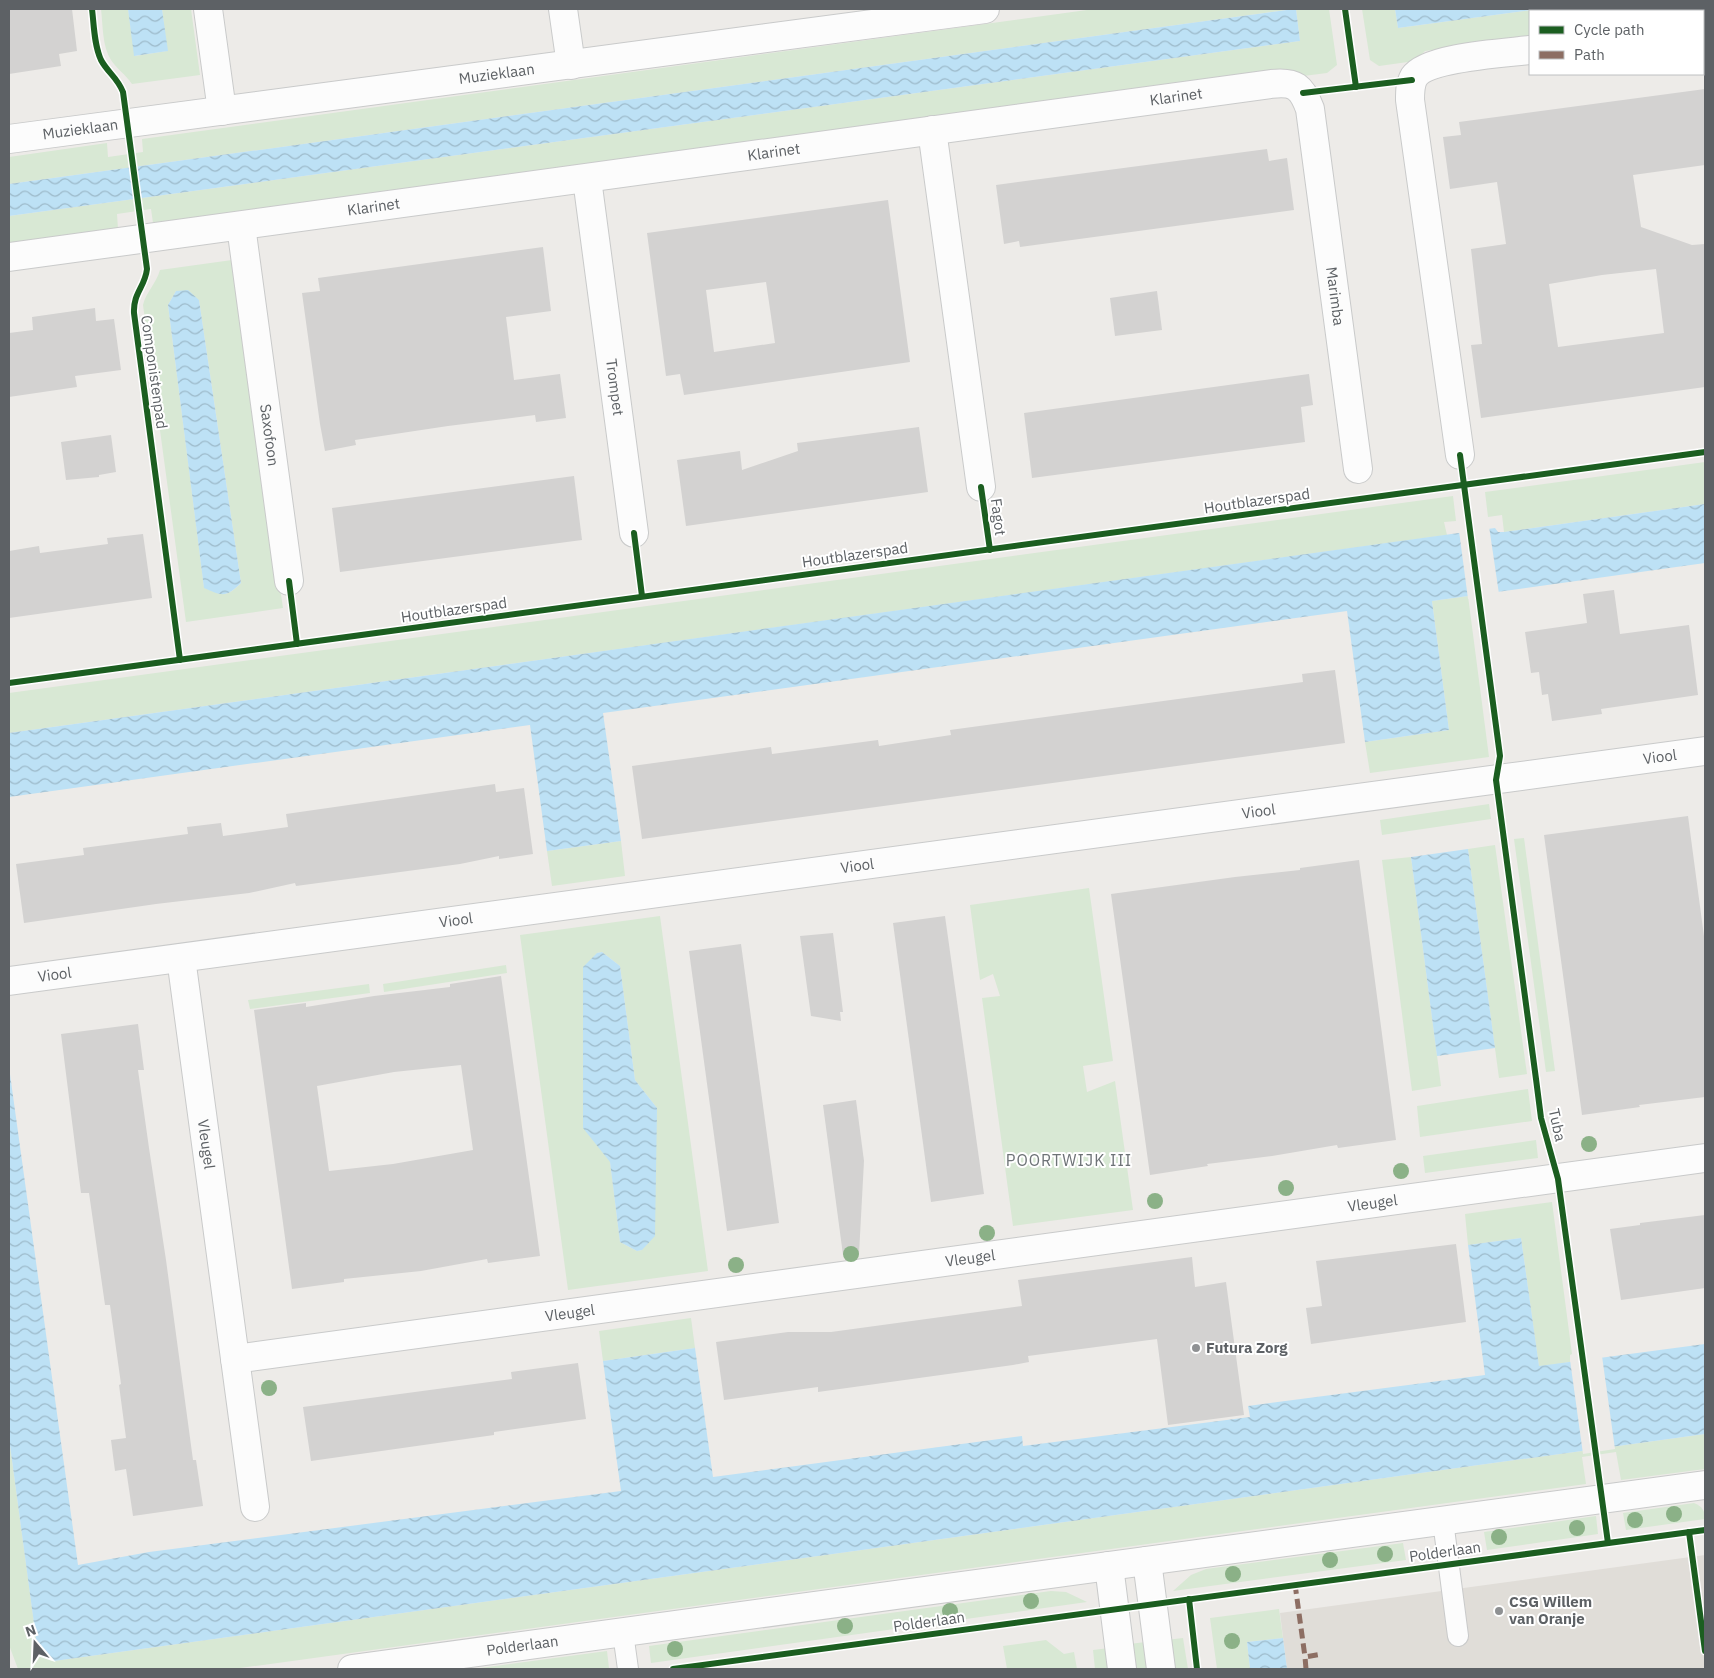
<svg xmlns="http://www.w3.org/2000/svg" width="1714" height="1678" font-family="'IBM Plex Sans',sans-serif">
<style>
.education{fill:#e0ddd8}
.green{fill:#d8e8d4;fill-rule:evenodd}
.water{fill:url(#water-waves)}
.pier{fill:#edebe8}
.building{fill:#d3d2d1;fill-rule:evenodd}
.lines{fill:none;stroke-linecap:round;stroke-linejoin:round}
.service-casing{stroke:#c9caca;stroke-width:22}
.minor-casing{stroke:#c9caca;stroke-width:30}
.tertiary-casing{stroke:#c9caca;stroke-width:30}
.service{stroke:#fcfcfc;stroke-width:20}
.minor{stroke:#fcfcfc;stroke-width:28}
.tertiary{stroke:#fcfcfc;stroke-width:28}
.quiet{stroke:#8d6e63;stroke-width:5;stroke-dasharray:10 5;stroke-linecap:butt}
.cycleway-casing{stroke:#fff;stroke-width:9}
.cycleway{stroke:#1b5e20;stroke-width:6}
.tree{fill:#8bb187}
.poi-dot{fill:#8f9193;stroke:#fff;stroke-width:2}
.labels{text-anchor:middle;stroke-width:4;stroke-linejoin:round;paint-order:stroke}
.street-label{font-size:15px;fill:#5d6165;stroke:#fff}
.poi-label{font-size:15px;font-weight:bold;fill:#5d6165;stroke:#fff;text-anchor:start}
.neighbourhood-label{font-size:16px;letter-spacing:1px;fill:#6e7377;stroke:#fff}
</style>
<defs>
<pattern id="water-waves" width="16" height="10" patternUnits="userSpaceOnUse" patternTransform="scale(1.25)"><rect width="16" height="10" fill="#bde1f5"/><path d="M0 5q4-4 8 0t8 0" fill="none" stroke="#9dbaca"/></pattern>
</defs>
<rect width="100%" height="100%" fill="#edebe8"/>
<!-- education -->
<polygon class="education" points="1705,1555 1705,1669 1287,1669 1280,1613"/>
<!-- green -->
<g class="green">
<path d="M 101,9 L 128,9 L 135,56 L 167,51 L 162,9 L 191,9 L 200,75 L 132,84 C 126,75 117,69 111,60 C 102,46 103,25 101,9 Z"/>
<polygon points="1094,9 1294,9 9,184 9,157 107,143 108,157 143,152 142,139"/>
<polygon points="1296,9 1329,9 1337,65 1327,73 153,223 151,209 117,214 118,229 9,244 9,216 1300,41"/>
<polygon points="1362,9 1395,9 1398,28 1538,9 1705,9 1705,13 1703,13 1703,11 1530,11 1530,37 1425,51 1415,61 1379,66 1370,60"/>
<path d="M 232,260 L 283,608 L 186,622 L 143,305 C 146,292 156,284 160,270 ZM 176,291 L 199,300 L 241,583 C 226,598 222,596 204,587 L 168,305 Z"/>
<polygon points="1705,462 1705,504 1504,532 1502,515 1488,517 1485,492"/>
<polygon points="1453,496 1456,521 1444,522 1447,535 9,733 9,693"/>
<polygon points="1468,596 1489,757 1370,773 1365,742 1449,730 1432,601"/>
<polygon points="1489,804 1491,819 1382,835 1380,820"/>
<polygon points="1524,838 1555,1071 1546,1072 1514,839"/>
<polygon points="621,841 625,876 552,886 547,851"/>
<polygon points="1495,845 1527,1074 1499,1078 1468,849"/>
<polygon points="1411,857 1441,1086 1412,1091 1382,860"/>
<polygon points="1089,888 1113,1061 1083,1066 1087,1092 1115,1081 1133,1210 1013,1226 982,998 1000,996 993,974 980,980 970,905"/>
<path d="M 660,916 L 708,1271 L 568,1290 L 520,935 ZM 602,952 L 620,966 L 635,1080 L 657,1108 L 642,1250 L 637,1251 L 620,1242 L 610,1161 L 597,953 Z"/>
<polygon points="506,965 507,973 384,992 383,984"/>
<polygon points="369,984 370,993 250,1009 248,1000"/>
<polygon points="1528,1089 1532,1121 1420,1137 1417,1106"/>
<polygon points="1536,1140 1538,1158 1425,1173 1423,1156"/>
<polygon points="1552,1202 1572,1354 1570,1355 1570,1362 1539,1367 1521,1238 1468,1245 1465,1214"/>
<polygon points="691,1318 695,1348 603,1361 599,1331"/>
<polygon points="1705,1434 1705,1469 1621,1480 1616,1452 1582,1457 1586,1484 233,1669 18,1669 9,1645 9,1438 37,1645 54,1661"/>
<path d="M 1694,1503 C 1702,1506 1705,1511 1705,1519 L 1626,1530 L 1623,1513 Z"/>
<polygon points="1596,1516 1598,1534 1487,1550 1484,1532"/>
<polygon points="1403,1543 1406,1560 1173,1591 1191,1575 1206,1569"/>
<polygon points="1051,1591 1066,1592 1087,1602 651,1663 649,1646"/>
<polygon points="1279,1609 1283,1638 1247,1642 1250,1669 1217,1669 1210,1618"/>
<polygon points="1183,1638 1188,1669 1170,1669 1166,1640"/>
<polygon points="1046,1640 1064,1654 1074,1652 1077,1669 1007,1669 1003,1646"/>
<polygon points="1146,1642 1150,1669 1132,1669 1129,1644"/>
<polygon points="1109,1648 1112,1669 1095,1669 1093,1650"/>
<polygon points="607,1651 609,1668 603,1669 473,1669"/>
</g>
<!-- water -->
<g class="water">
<polygon points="128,9 162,9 168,51 134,56"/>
<polygon points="1294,9 1296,9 1300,41 9,216 9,184"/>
<polygon points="1395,9 1538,9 1398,28"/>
<path d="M 188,290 L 199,300 L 241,583 C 226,598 222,596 204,588 L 168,305 L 176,291 Z"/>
<polygon points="1705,504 1705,563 1432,601 1449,730 1365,742 1347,611 603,713 621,841 547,851 530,725 9,797 9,733 1495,528 1498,532 1504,532"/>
<polygon points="1468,849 1495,1048 1437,1056 1411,857"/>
<polygon points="602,952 620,966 635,1080 657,1108 655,1236 642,1250 637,1251 620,1242 610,1162 583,1128 583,967 597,953"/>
<polygon points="9,1067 78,1565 149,1552 621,1491 603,1361 695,1348 713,1477 1022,1436 1023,1446 1250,1417 1248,1406 1485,1375 1468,1245 1521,1238 1539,1366 1705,1344 1705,1434 54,1661 37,1646 9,1438"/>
<polygon points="1283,1638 1287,1669 1250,1669 1247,1642"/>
</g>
<!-- pier -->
<g class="pier">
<polygon points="1489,526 1499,594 1468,599 1459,531"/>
<polygon points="1602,1356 1615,1449 1583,1454 1570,1360"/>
</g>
<!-- building -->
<g class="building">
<polygon points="9,9 72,9 77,51 59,54 61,66 9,74"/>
<path d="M 1705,89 L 1705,165 L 1633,175 L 1641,227 L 1692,245 L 1705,244 L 1705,387 L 1481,418 L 1471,345 L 1482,344 L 1471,249 L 1506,244 L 1497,182 L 1450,189 L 1443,137 L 1461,135 L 1459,122 ZM 1656,269 L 1664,333 L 1558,347 L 1549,284 L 1602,275 Z"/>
<polygon points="1267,149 1269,161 1287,158 1294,210 1020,247 1019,241 1004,244 996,185"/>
<path d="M 888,200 L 910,362 L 684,395 L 680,374 L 666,376 L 647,233 ZM 766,282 L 775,343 L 714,352 L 706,290 Z"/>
<polygon points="543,247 551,311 506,317 514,380 560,374 566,418 536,422 535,415 448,426 355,440 356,445 325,451 320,424 302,293 320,291 318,278"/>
<polygon points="1157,291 1162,330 1115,336 1110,298"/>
<polygon points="95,308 96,321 114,319 121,370 75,376 77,387 9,397 9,333 33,330 32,317"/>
<polygon points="1309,374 1313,405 1301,407 1305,442 1032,478 1024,413"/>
<polygon points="919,427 928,492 686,526 677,460 740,451 742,470 798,451 797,443"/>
<polygon points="111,435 116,472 99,475 99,477 66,480 61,442"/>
<polygon points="574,476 582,540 340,572 332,508"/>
<polygon points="143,534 152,598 9,618 9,551 39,546 40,553 108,544 107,538"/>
<polygon points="1614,590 1620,634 1689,625 1698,695 1601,709 1602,714 1552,721 1548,694 1542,695 1539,672 1531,673 1525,632 1587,623 1583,594"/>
<polygon points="1335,670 1345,743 642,839 632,766 771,747 772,754 878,740 879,746 951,735 950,730 1303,682 1302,674"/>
<polygon points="495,784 496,792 524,788 533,854 499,859 499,856 460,864 296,886 295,883 249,893 156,904 24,923 16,864 84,855 83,848 188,834 187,827 221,823 223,836 288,827 286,814"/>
<polygon points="1688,816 1705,944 1705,1097 1639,1105 1640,1107 1582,1115 1544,835"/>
<polygon points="1359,860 1396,1140 1338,1148 1337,1145 1272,1156 1207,1164 1208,1166 1150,1175 1111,894 1235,877 1300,870 1300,868"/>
<polygon points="945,916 984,1194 931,1202 893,923"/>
<polygon points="833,933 843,1012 840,1012 841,1021 811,1016 800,936"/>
<polygon points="741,944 779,1223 727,1231 689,951"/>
<path d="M 501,976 L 540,1256 L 488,1263 L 487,1259 L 421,1271 L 344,1279 L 344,1282 L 292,1289 L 254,1010 L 306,1003 L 306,1007 L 374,996 L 450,987 L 450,984 ZM 461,1065 L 473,1150 L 393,1164 L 329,1171 L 317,1086 L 394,1072 Z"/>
<polygon points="138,1024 144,1070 138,1070 149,1148 166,1260 193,1460 196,1460 203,1506 133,1516 126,1469 115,1471 111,1440 126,1438 119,1385 121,1384 110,1305 105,1305 89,1193 81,1193 61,1034"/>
<polygon points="856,1100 864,1161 859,1254 843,1255 823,1105"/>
<polygon points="1705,1215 1705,1288 1621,1300 1610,1229 1640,1225 1640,1223"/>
<polygon points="1456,1244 1466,1322 1311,1344 1306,1308 1322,1306 1316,1261"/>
<polygon points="1192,1257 1195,1287 1226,1282 1244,1415 1168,1425 1157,1339 1028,1356 1029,1362 1013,1365 818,1392 818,1387 724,1400 716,1342 788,1332 831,1332 1022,1306 1018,1280"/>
<polygon points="578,1363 586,1419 494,1432 494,1435 311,1461 303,1407 512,1379 511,1372"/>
</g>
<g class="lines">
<defs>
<g id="service">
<polyline points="1443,1521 1458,1636"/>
<polyline points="623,1633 628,1669"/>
</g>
<g id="minor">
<polyline points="208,9 222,111"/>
<polyline points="563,9 571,65"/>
<polyline points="1703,27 1705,26"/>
<polyline points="932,130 981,487"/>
<path id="s1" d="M 587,179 L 634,533"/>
<path id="s2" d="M 241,226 L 289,581"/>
<path id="s3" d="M 9,257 L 1271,84 C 1295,81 1302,87 1310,109 L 1358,469"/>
<path d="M 1460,455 L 1410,100 C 1410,92 1410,84 1414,77 C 1427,57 1506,53 1530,50"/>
<path id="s4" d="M 181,958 L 255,1507"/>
<path id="s5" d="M 9,981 L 1705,751"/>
<path id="s6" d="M 235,1359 L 1705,1158"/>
</g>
<g id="tertiary">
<path id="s7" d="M 9,139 L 985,9"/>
<polyline points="1147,1561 1161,1669"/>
<polyline points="1109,1566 1122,1669"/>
<path id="s8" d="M 352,1669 L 1705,1485"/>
</g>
</defs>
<!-- service casing -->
<use href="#service" class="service-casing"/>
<!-- minor casing -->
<use href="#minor" class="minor-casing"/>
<!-- tertiary casing -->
<use href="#tertiary" class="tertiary-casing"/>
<!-- service -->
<use href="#service" class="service"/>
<!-- minor -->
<use href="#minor" class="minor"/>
<!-- tertiary -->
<use href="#tertiary" class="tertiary"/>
<!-- quiet -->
<g class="quiet">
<polyline points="1295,1584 1305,1657"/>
<polyline points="1306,1669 1305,1657 1322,1654"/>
</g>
<defs>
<g id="cycleway">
<path d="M 92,9 C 94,25 94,45 101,60 C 108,73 117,77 123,92 L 147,269 C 145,287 133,293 134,313 L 180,660"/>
<polyline points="1345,9 1356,87"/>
<polyline points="1303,93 1412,80"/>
<polyline points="1460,455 1500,756 1496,780 1536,1079 1541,1118 1558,1179 1608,1543"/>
<polyline points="981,487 990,550"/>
<polyline points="634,533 642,596"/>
<polyline points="289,581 297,644"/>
<polyline points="9,683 1705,452"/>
<polyline points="1689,1532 1705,1651"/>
<polyline points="1189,1599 1197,1669"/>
<polyline points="673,1669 1705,1530"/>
</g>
</defs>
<!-- cycleway casing -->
<use href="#cycleway" class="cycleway-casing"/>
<!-- cycleway -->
<use href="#cycleway" class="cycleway"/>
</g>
<!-- trees -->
<g class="tree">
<circle cx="1589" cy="1144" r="8"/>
<circle cx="1401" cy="1171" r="8"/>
<circle cx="1286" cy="1188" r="8"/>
<circle cx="1155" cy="1201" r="8"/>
<circle cx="987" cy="1233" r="8"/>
<circle cx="851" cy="1254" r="8"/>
<circle cx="736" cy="1265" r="8"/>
<circle cx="269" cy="1388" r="8"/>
<circle cx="1674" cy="1514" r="8"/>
<circle cx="1635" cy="1520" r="8"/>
<circle cx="1577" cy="1528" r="8"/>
<circle cx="1499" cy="1537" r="8"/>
<circle cx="1385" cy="1554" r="8"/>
<circle cx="1330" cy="1560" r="8"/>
<circle cx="1233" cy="1574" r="8"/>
<circle cx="1031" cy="1601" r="8"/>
<circle cx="950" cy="1611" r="8"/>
<circle cx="845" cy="1626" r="8"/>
<circle cx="1232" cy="1641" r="8"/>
<circle cx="675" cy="1649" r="8"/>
</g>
<!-- markers -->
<g class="poi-dot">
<circle cx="1196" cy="1348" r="5"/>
<circle cx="1499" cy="1611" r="5"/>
</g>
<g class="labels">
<!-- street labels -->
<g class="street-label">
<text dy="5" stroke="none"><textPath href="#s7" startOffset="492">Muzieklaan</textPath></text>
<text dy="5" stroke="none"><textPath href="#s3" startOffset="1178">Klarinet</textPath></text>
<text dy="5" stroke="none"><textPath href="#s7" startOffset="72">Muzieklaan</textPath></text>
<text dy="5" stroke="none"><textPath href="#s3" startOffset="772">Klarinet</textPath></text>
<text dy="5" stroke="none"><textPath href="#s3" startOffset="368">Klarinet</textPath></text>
<text dy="5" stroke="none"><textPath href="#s3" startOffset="1515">Marimba</textPath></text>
<text transform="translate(154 372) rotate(82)" y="5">Componistenpad</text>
<text dy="5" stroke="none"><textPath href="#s1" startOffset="210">Trompet</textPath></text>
<text dy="5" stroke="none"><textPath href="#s2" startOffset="211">Saxofoon</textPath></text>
<text transform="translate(1257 501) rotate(-8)" y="5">Houtblazerspad</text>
<text transform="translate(998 517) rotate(83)" y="5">Fagot</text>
<text transform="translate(855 555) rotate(-8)" y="5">Houtblazerspad</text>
<text transform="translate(454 610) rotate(-8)" y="5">Houtblazerspad</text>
<text dy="5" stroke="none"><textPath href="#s5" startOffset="1666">Viool</textPath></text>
<text dy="5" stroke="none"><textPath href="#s5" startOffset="1261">Viool</textPath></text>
<text dy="5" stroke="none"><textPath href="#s5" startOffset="856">Viool</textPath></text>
<text dy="5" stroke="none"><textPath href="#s5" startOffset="451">Viool</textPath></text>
<text dy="5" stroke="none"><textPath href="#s5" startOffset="46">Viool</textPath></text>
<text transform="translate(1557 1125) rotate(77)" y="5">Tuba</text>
<text dy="5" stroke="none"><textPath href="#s4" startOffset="188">Vleugel</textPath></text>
<text dy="5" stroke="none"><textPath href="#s6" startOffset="1148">Vleugel</textPath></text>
<text dy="5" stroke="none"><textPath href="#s6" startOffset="742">Vleugel</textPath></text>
<text dy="5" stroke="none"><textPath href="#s6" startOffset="338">Vleugel</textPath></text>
<text transform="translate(1445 1552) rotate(-8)" y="5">Polderlaan</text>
<text transform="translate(929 1622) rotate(-8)" y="5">Polderlaan</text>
<text dy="5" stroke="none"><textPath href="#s8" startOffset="172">Polderlaan</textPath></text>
</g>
<!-- poi labels -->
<g class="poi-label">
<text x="1206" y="1353">Futura Zorg</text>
<text x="1509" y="1607">CSG Willem<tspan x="1509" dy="17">van Oranje</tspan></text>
</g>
<!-- neighbourhood labels -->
<g class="neighbourhood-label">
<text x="1069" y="1166">POORTWIJK III</text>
</g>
</g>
<!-- border -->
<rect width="1714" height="1678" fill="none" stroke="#5d6165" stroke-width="20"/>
<!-- legend -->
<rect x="1529" y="10" width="175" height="65" fill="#ffffff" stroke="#bec0c1"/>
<rect x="1539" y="26" width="25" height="8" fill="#1b5e20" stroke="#bec0c1"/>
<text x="1574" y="35" font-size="15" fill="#5d6165">Cycle path</text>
<rect x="1539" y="51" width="25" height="8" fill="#8d6e63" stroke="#bec0c1"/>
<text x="1574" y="60" font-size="15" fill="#5d6165">Path</text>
<!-- north arrow -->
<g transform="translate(35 1643) rotate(341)" stroke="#ffffff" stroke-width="4" paint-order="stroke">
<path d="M0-4L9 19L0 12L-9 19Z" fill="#5d6165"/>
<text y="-8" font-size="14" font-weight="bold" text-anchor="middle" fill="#5d6165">N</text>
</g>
</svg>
